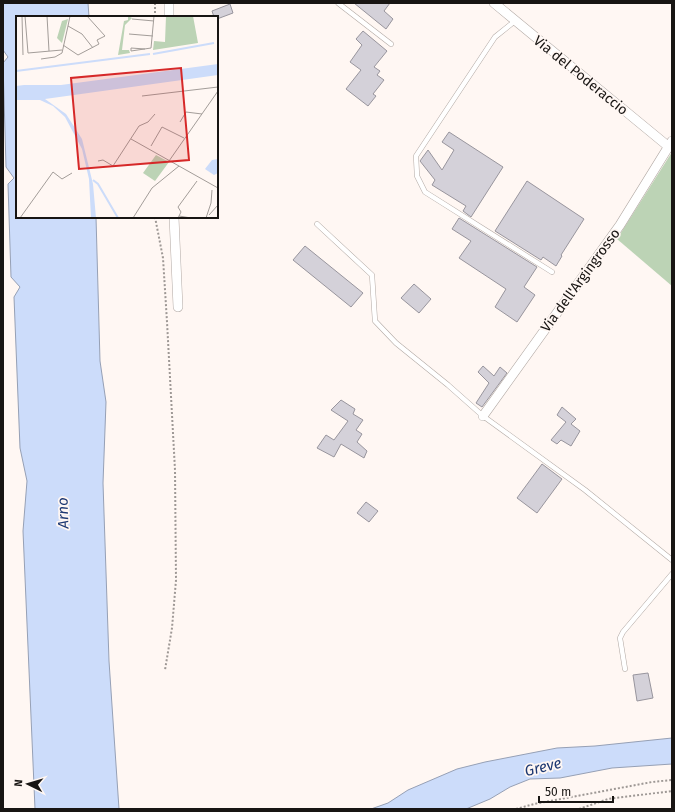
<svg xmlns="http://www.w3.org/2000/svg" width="675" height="812" viewBox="0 0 675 812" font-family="'Fira Sans',sans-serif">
<rect width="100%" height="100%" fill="#fff7f3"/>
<!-- green -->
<path fill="#bcd3b5" d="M672,152V286L617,239Z"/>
<!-- water -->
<g fill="#ccdcfa" stroke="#96a0b5">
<path d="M3,3H88L89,17H17V217H96L100,361L106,402L103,483L109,661L119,809H35L23,531L27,481L20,448L14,297L20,287L11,277L8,184L14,178L6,167L3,63L8,57L3,50Z"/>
<path d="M672,738V764L612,768L560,778L530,779L510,787L490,799L466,809H371L388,803L408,790L457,769L485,762L557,748L595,746Z"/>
</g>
<!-- building -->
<g fill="#d4d1d9" stroke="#98959d">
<path d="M354,3H390L384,11L393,19L386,29Z"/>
<path d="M230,4L233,13L217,19V17H214L212,11Z"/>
<path d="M363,31L387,51L374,67L380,71L377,75L384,80L373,94L376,96L368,106L346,89L361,70L350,62L362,45L356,39Z"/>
<path d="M449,132L503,167L471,217L463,211L466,206L432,185L435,180L420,161L428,150L442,170L454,150L442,142Z"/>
<path d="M527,181L584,219L561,255L562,256L556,266L543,257L541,260L495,231Z"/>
<path d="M459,218L537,267L524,287L535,295L517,322L495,307L506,289L459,258L471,241L452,229Z"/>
<path d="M305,246L363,293L351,307L293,260Z"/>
<path d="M414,284L431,299L419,313L401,298Z"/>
<path d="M483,366L494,376L500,367L507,373L482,407L476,403L489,383L478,372Z"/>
<path d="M341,400L355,409L353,414L363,420L356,430L362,434L357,442L367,451L364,458L341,444L334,457L317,448L326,435L334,440L348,421L331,410Z"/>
<path d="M562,407L576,419L571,424L580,431L571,446L561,440L557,444L551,440L566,422L557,415Z"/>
<path d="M542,464L562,479L537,513L517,498Z"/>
<path d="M366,502L378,511L369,522L357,513Z"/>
<path d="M648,673L653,698L637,701L633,675Z"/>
</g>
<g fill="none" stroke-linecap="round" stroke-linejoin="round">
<defs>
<g id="lane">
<path d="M338,3L391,44"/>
<path d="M515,21L495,37L416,156L417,176L425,192L552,272"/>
<path d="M317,224L372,275L375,321L396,343L448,385L483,416L585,490L672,560"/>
<path d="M625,669L620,638L623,632L672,574"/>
</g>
<g id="street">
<path d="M169,3V17"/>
<path d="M494,3L669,147"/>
<path d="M174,217L178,307"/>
<path d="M483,416L620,225L672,141"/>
</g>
</defs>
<!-- lane casing -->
<use href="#lane" stroke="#b2a9a4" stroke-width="5.5"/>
<!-- street casing -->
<use href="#street" stroke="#b2a9a4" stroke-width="10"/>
<!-- path -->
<g stroke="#9e9895" stroke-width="2" stroke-dasharray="2 2" stroke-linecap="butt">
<path d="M155,3V17"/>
<path d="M155,217L163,258L167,322L175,470L176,580L172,628L165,670"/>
<path d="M516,809L534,804L652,782L672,780"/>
<path d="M579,809L608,799L672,791"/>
</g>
<!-- lane -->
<use href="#lane" stroke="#fff" stroke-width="4.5"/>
<!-- street -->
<use href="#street" stroke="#fff" stroke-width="9"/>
</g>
<g text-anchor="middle" stroke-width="3.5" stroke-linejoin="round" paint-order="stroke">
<!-- street labels -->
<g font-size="14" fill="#181513" stroke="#fff7f3">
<text transform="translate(581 75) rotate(39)" y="5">Via del Poderaccio</text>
<text transform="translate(580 280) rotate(-54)" y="5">Via dell'Argingrosso</text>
</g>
<!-- water labels -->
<g font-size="15" font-style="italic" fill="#1d3872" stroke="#fff7f3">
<text transform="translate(63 513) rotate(-92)" y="5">Arno</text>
<text transform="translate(543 767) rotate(-14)" y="5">Greve</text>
</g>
</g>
<!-- overview -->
<g transform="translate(16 16)">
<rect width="202" height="202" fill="#fff7f3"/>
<path d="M112,0L116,2L109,9L106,34H113L114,37L102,39L108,5L112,4ZM150,0H177L182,27L137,34L138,25L149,26ZM52,3L46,27L41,22L46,5ZM140,139L153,146L139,165L127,157Z" fill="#bcd3b5"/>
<path d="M202,48V59L29,83L50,98L66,123L77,168L80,202H75L73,163L66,133L49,101L37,90L24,84H0V70L8,69H45ZM202,143V157L198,159L189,153L196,144Z" fill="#ccdcfa"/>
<path fill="none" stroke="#ccdcfa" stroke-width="2" d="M137,38L198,27M0,55L134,38M77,164L82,168L102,202"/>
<path fill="none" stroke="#a39d99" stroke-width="1" d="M6,0L7,39M9,0L12,37L46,34M31,0L33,35M54,0L52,10L66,18L77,32M116,3L138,5M113,18L137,20M47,29L62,39L83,28L81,24L89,20L71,0M115,35L135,32L138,0M115,35V32L129,33M25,43L39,41L46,37L52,10M126,80L202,71M164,106L170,96L186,98M115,123L202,172M135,130L146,111L168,122M82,145L87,144L97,150L123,110L132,106L139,98M153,145L202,75M37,156L46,163L56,157M193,199L202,189M163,200L175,202M4,202L37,156M117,202L136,172L163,150M162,202L165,196L162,191L181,165M190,202L195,187L196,174"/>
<path fill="#d62828" fill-opacity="0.15" stroke="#d62828" stroke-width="2" d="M165,52L173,144L63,153L55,62Z"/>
<rect width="202" height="202" fill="none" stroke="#181513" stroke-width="2"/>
</g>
<!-- border -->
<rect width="675" height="812" fill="none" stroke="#181513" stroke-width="8"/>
<!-- north arrow -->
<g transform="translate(28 784) rotate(275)" stroke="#fff7f3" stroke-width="3" paint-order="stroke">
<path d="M0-3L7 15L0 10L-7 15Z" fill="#181513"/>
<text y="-6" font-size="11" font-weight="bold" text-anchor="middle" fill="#181513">N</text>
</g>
<!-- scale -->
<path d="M539 796v6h74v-6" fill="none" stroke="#181513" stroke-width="2"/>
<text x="545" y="796" font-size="12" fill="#181513" stroke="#fff7f3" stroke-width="3" paint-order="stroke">50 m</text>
</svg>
